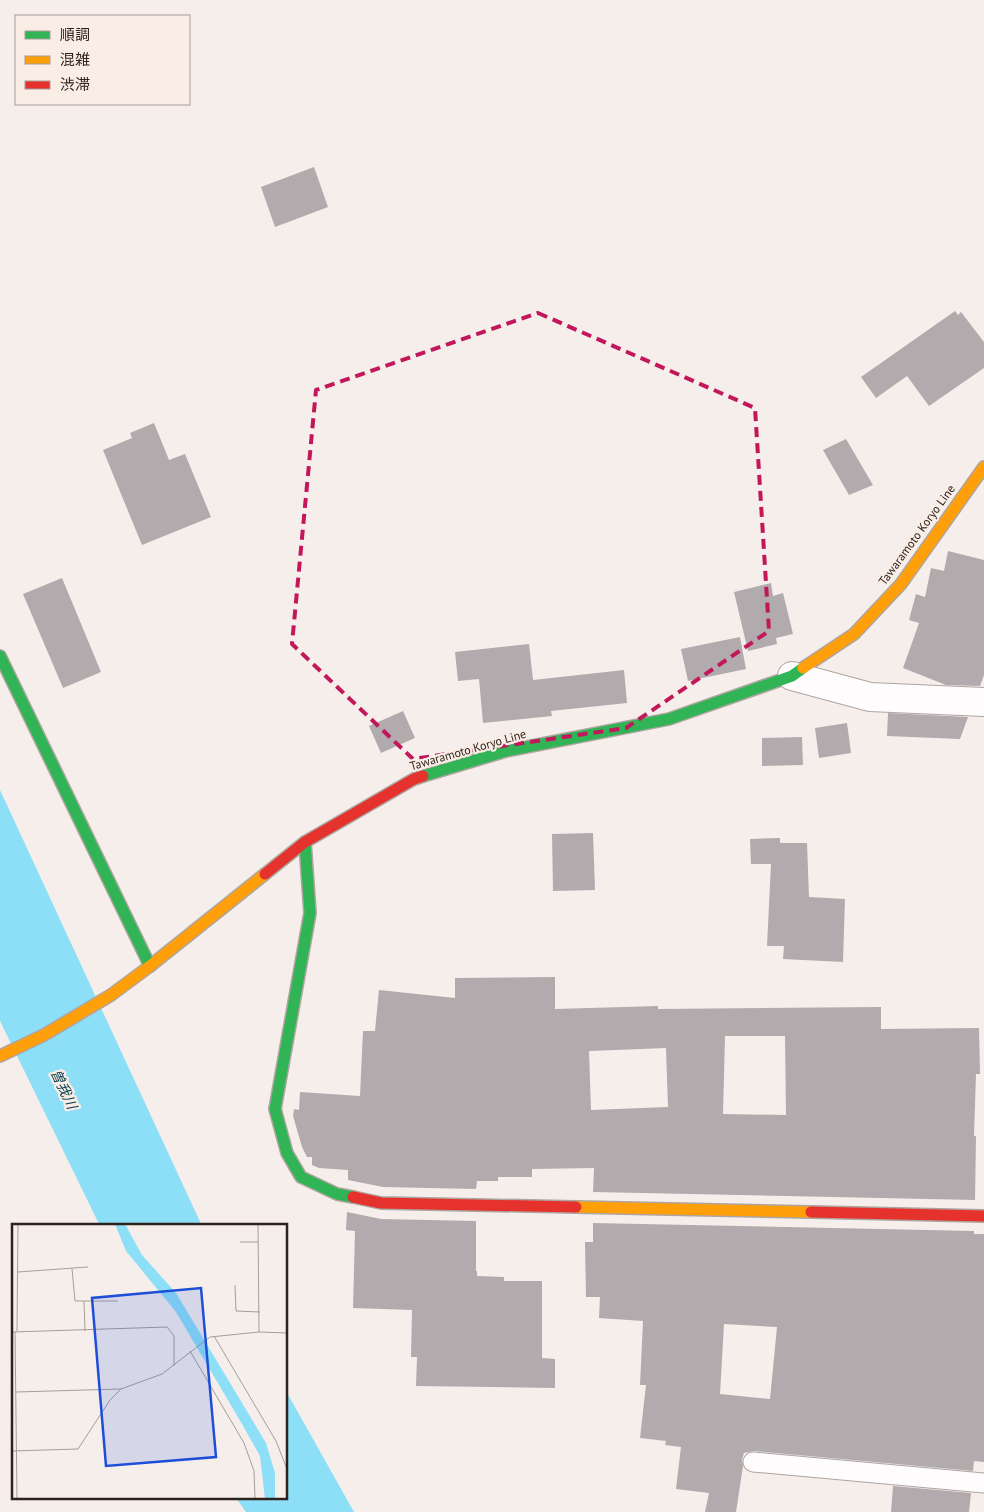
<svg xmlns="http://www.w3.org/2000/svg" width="984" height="1512" viewBox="0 0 984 1512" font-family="'PT Sans','Noto Sans JP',sans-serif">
<rect width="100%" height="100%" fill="#f6eeea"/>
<!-- water -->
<g fill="#8cdff7">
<path d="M0,790L202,1226H100L0,1021Z"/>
<path d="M286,1391L354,1512H246L236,1498H286Z"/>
</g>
<!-- building -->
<g fill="#b1abae" fill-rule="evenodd">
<path d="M314,167L328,207L275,227L261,187Z"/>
<path d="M955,311L958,315L961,312L984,342V368L929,406L907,376L876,398L861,377Z"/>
<path d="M154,423L169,460L185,454L211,517L142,545L103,450L132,438L130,433Z"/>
<path d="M846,439L873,485L849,495L823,450Z"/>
<path d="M948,551L984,560V675L980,686L946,685L903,668L919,623L909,620L916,594L925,597L931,568L944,571Z"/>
<path d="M62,578L101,672L63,688L23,594Z"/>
<path d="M771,583L773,596L783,593L793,634L776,638L777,644L748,651L734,592Z"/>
<path d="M740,637L746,669L688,681L681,649Z"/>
<path d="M529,644L533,680L624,670L627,703L551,711L552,716L483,723L479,679L458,681L455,652Z"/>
<path d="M403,711L415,738L381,753L369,726Z"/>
<path d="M888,713L968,717L960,739L887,736Z"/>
<path d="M847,723L851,753L819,758L815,728Z"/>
<path d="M802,737L803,765L762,766V738Z"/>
<path d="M593,833L595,890L553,891L552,834Z"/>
<path d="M780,838V843H807L809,897L845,899L843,962L783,959L784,946H767L771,864H751L750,839Z"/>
<path d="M555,977V1009L658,1006V1009L881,1007V1029L979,1028L980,1074H976L974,1136H976L975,1200L593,1192L594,1168L532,1169V1177H498V1181H477L476,1189L383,1187L348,1180V1170L319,1168L312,1165V1157H307L302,1147L293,1116L294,1109L299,1110L300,1092L360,1096L363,1031H375L379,990L455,998V978ZM725,1036H785L786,1115L723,1114ZM666,1048L668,1107L591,1110L589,1051Z"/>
<path d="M347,1212L381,1219L476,1221V1271H477V1276L504,1277V1281H542V1358L555,1359V1388L416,1386L417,1357H411L412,1310L353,1308L355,1231L346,1230Z"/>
<path d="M593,1223L974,1231V1234H984V1462L974,1461L973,1471L754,1451L744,1453L742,1460L743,1466L736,1512H705L709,1493L676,1489L681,1447L665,1445L666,1441L640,1438L646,1385H640L643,1321L599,1318L600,1297H586L585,1242H593ZM724,1324L777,1327L770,1399L720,1394Z"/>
<path d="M893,1486L971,1493L969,1512H891Z"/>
</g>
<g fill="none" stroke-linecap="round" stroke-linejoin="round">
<defs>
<path id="lane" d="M753,1462L984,1483"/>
<path id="street" d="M792,676L870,697L984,702"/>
<g id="fast">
<path d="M0,656L150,966"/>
<path d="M423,776L506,751L669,719L792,676L803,668"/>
<path d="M305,842L310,913L275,1109L287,1153L301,1177L337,1194L353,1197"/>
</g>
<g id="slow">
<path d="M803,668L854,634L901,584L984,467"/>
<path d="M0,1056L44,1035L111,995L150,966L265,874"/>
<path d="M576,1207L811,1212"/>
</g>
<g id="jam">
<path d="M265,874L305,842L414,779L423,776"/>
<path d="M353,1197L381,1203L576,1207"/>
<path d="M811,1212L984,1216"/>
</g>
</defs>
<!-- lane casing -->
<use href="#lane" stroke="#aea5a0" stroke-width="21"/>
<!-- street casing -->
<use href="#street" stroke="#aea5a0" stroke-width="30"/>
<!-- fast casing -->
<use href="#fast" stroke="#aea5a0" stroke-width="14"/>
<!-- slow casing -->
<use href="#slow" stroke="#aea5a0" stroke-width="14"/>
<!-- jam casing -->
<use href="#jam" stroke="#aea5a0" stroke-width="14"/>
<!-- lane -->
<use href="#lane" stroke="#fefcfc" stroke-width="19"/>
<!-- street -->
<use href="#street" stroke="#fefcfc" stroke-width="28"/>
<!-- fast -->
<use href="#fast" stroke="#30b455" stroke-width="11"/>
<!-- slow -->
<use href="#slow" stroke="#ff9f0a" stroke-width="11"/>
<!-- jam -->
<use href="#jam" stroke="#e5322d" stroke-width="11"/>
</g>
<!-- marked area -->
<path fill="none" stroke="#c2185b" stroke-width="4" stroke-dasharray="10 6" stroke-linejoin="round" d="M538,313L755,408L769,631L626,728L413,759L292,644L316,390Z"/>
<g text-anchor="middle" stroke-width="4.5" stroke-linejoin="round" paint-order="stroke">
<!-- street labels -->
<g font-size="12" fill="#2e231c" stroke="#faede6">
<text transform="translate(917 535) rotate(-54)" y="4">Tawaramoto Koryo Line</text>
<text transform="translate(468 750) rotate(-16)" y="4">Tawaramoto Koryo Line</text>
</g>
<!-- water labels -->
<g font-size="14" font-style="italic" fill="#094150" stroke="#faede6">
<text transform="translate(64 1089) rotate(65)" y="5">曽我川</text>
</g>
</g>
<!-- overview -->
<g transform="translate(12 1224)">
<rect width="275" height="275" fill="#f6eeea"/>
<path d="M103,0H113L130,31L164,69L254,219L263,249V275H253L248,232L230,200L164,88L114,27Z" fill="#8cdff7"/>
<path fill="none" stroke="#a69d98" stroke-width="1" d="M228,18H246M60,45L63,77H106M6,48L76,43M223,61L224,87L248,88M72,77L73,107M5,107L6,0M0,108L155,103L162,112V142M3,108L5,275M247,108L275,109M202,112L264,217L275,245M178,127L232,219L242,247L243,275M4,168L109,165M0,227L66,225L98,176L109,165L150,150L198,113L247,108L246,0"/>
<path fill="#1d4ed8" fill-opacity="0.15" stroke="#1d4ed8" stroke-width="2.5" d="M189,64L204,233L94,242L80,74Z"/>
<rect width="275" height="275" fill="none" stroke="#2e231c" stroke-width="2.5"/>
</g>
<!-- legend -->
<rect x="15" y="15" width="175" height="90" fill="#faede6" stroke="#a89c95"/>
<rect x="25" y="31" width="25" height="8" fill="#30b455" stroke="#a89c95"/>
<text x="60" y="40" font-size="15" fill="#2e231c">順調</text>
<rect x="25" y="56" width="25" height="8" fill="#ff9f0a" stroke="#a89c95"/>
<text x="60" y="65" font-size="15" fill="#2e231c">混雑</text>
<rect x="25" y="81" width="25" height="8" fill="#e5322d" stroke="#a89c95"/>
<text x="60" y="90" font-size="15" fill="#2e231c">渋滞</text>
</svg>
